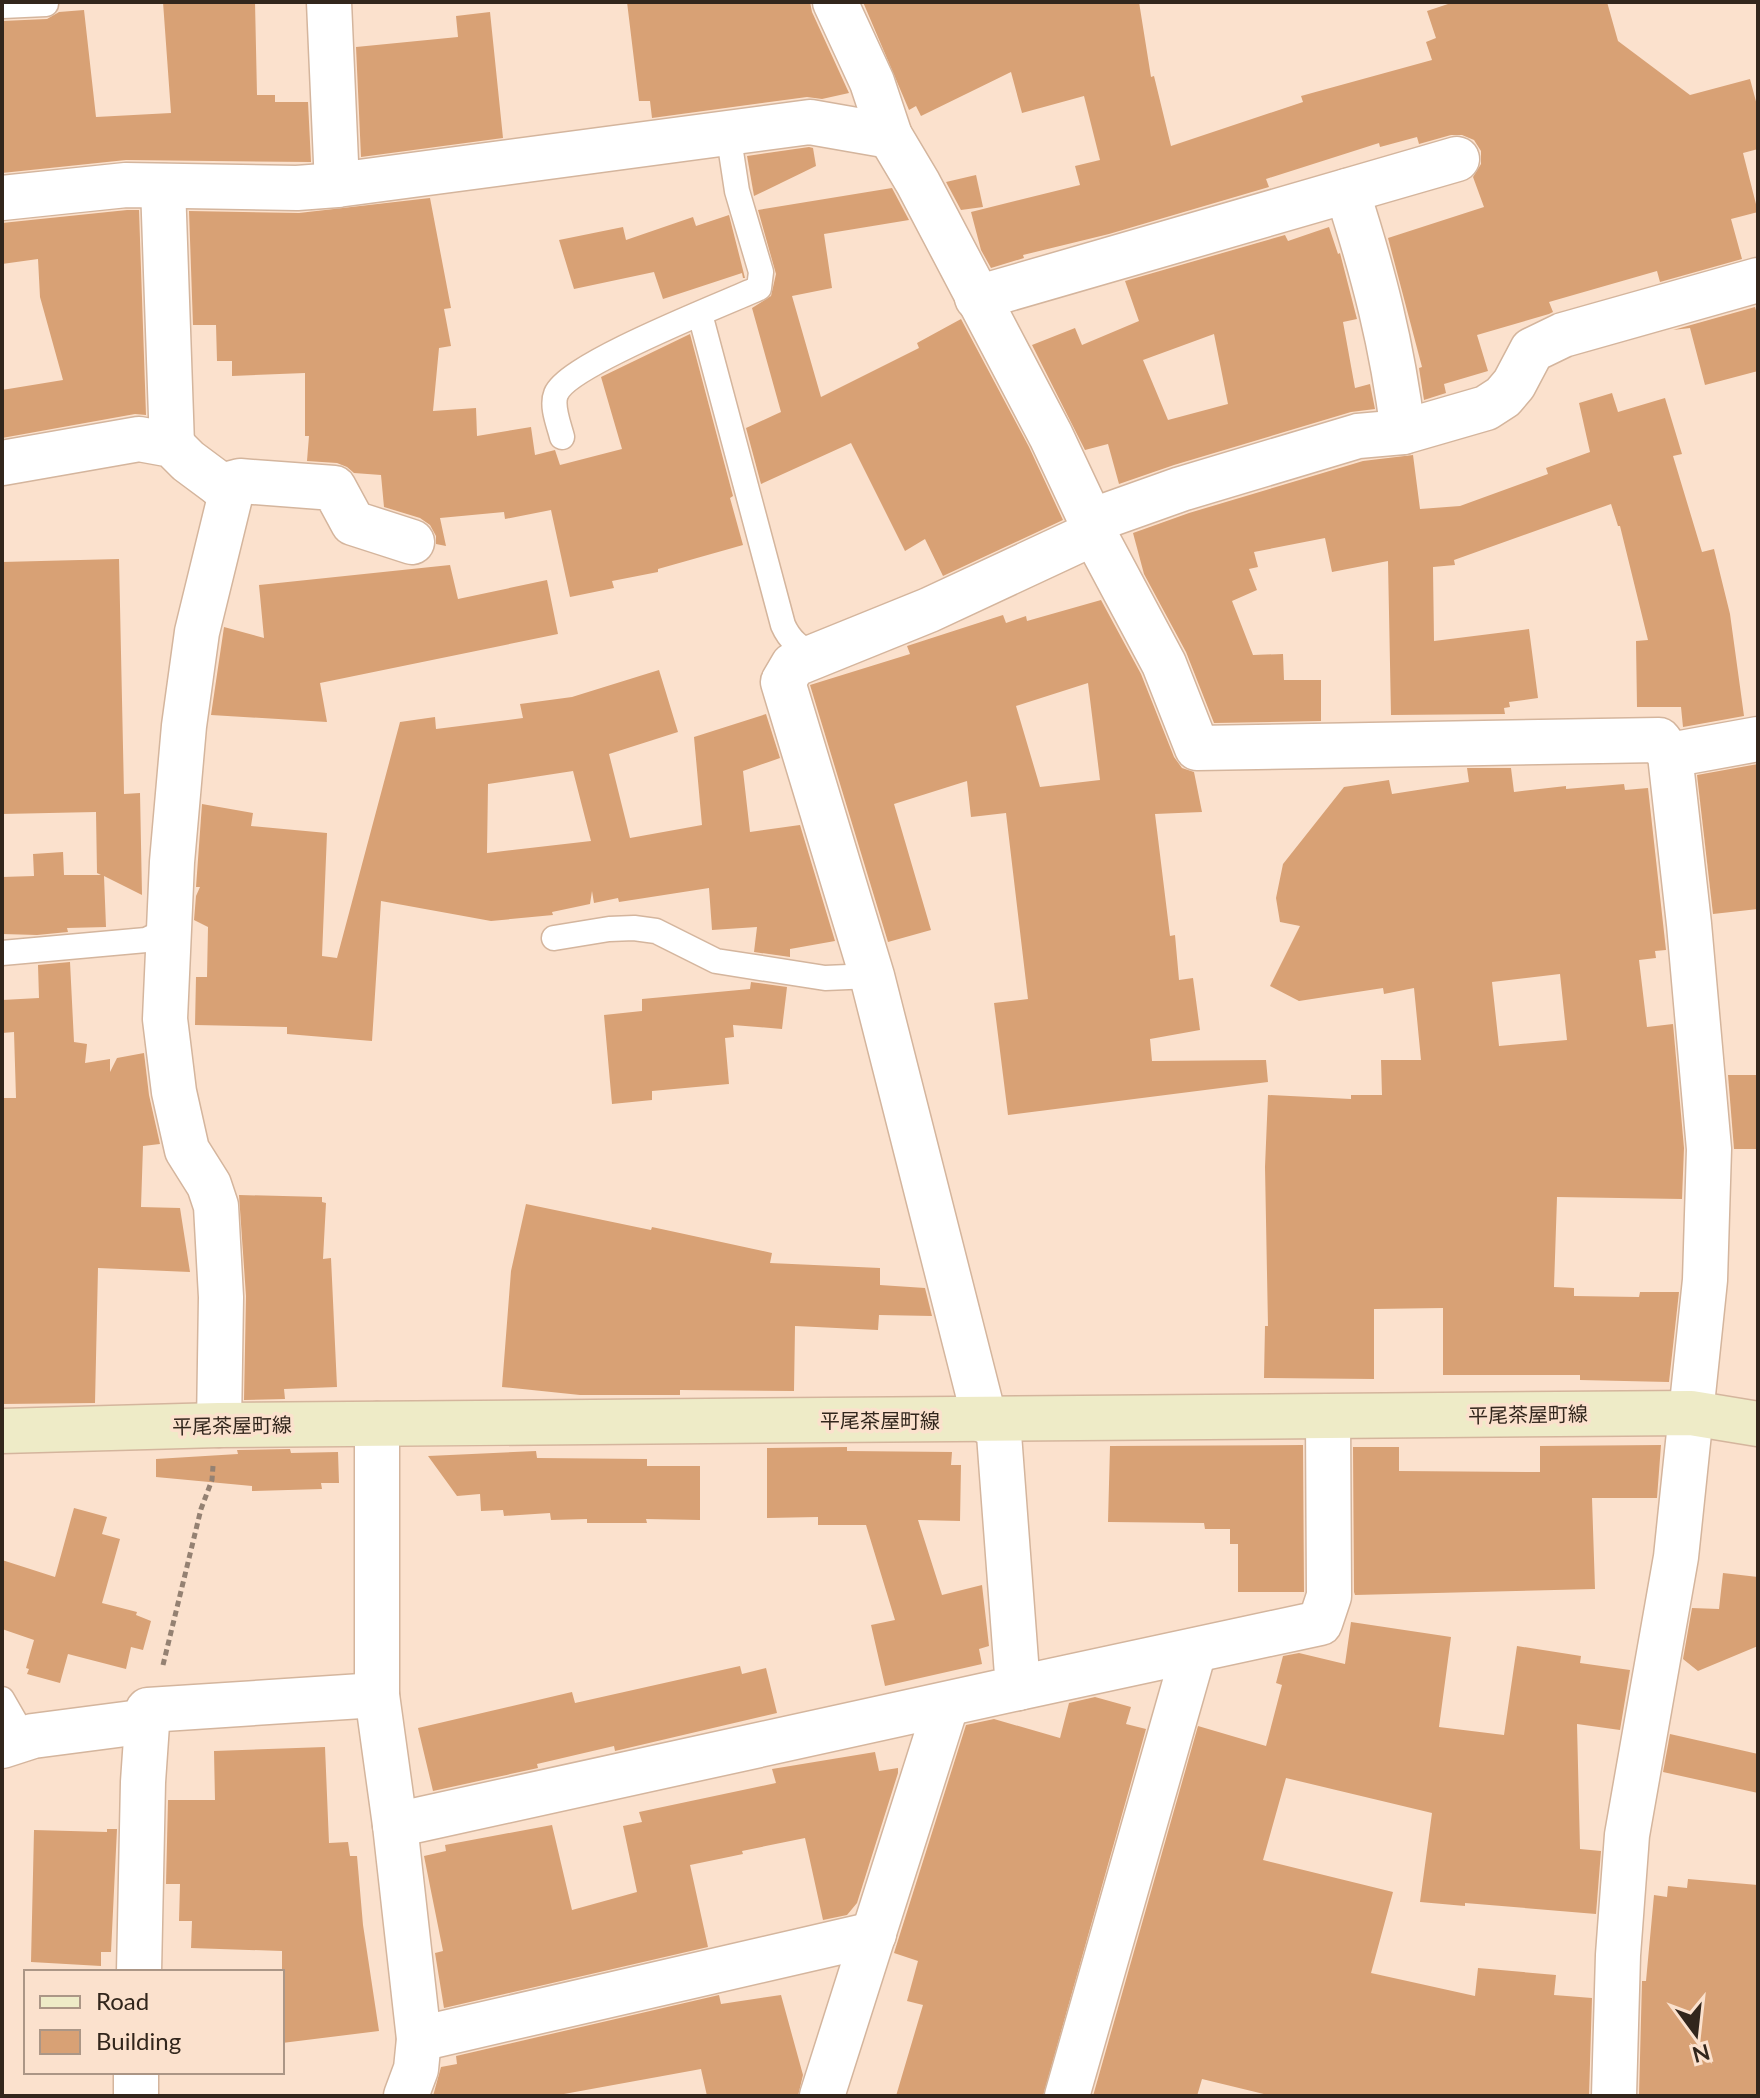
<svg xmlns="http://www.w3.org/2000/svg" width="1760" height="2098" viewBox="0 0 1760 2098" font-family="Lato,'Noto Sans JP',sans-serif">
<rect width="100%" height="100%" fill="#fbe1cd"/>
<!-- building -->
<g fill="#d8a175" fill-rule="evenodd">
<path d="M163,2H255L257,95H275V102H308L311,162L126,160L2,173V21L47,19L59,12L84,10L96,117L171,113Z"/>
<path d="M627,2H810L812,12L849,93L822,99L807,97L652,118L650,101H639Z"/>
<path d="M863,2H1139L1151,77L1154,76L1171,146L1303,102L1301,96L1432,60L1426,42L1436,38L1427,11L1454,2H1607L1618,41L1690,95L1750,79L1758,109V149L1743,153L1758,212L1731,219L1742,259L1660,282L1657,271L1549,302L1553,312L1549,314L1477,335L1488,371L1444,384L1446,393L1424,400L1419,368L1422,367L1388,238L1484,207L1473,177L1481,164V151L1474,140L1462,135H1451L1419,144L1417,137L1380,147L1379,143L1266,179L1269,187L1109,234L1023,255L1024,258L991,268L981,250L971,212L1080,185L1075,166L1100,160L1084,96L1022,113L1011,72L921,116L916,106L909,110Z"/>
<path d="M490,12L503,138L361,157L356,47L458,37L456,16Z"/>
<path d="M809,147L813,148L816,166L754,196L747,156Z"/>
<path d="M976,175L983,207L961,210L946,182Z"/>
<path d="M892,188L909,220L824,234L832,288L792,296L821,397L919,348L917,343L961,319L1029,447L1063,520L943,576L925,539L905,551L851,443L761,484L746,428L781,412L752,308L771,296L776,274L758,210Z"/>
<path d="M430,198L451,308L444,309L451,346L439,348L433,411L476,408L477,436L531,427L535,455L555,450L560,465L622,449L601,377L690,334L733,496L730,498L743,545L658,569V572L612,581L614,588L570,597L551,510L505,519L504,512L440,518L446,546L436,544V536L430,525L420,518L384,507L381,475L354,473L347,467L337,463L307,461L309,436H305V373L232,376V361H217L216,325H193L189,211L299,213Z"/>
<path d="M127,210H139L146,415L135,414L2,438V390L63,380L40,297L38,259L2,264V223Z"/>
<path d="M729,215L745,278H743L742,273L663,299L654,272L574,289L559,240L623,227L626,240L693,217L696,226Z"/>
<path d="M1329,227L1338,254L1340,253L1357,319L1343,322L1355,388L1370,384L1375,409L1351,412L1174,465L1119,484L1108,444L1085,450L1032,345L1075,328L1082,345L1139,321L1125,281L1285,235L1288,241ZM1214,334L1228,404L1168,420L1143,360Z"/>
<path d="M1755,307L1758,318V371L1705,385L1690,328L1673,330Z"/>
<path d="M1612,393L1618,412L1665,398L1682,454L1673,456L1702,552L1714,549L1730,614L1744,716L1683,727L1681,707H1637L1636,641L1648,640L1620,526H1618L1611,504L1454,560L1455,565L1433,567L1434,641L1529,629L1538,698L1509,702L1510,707L1504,708L1505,714L1391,715L1388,561L1332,572L1325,538L1254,552L1258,567L1249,569L1257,590L1232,601L1253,655L1283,654L1284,680H1321V721L1214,723L1186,652L1144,574L1133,533L1189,513L1363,461L1413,455L1420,509L1460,506L1548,474L1546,468L1590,452L1579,403Z"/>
<path d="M119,559L124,794L140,793L142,895L104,876L106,927L67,928L68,932L37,935L2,934V877L34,876L33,854L63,852L64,875H101L97,873L96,812L2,814V562Z"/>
<path d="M450,565L458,599L547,580L558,634L320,683L327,722L211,715L224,627L264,638L259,585Z"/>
<path d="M1101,600L1141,674L1174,757L1182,768L1194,772L1202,812L1155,814L1170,936L1175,935L1179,980L1193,978L1200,1030L1150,1039L1152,1061L1266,1060L1268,1082L1008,1115L994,1003L1028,999L1006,813L971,817L967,781L894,804L931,930L888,942L810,685L910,654L907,646L1003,615L1006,623L1026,616L1027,621ZM1088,683L1100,780L1040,787L1016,706Z"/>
<path d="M659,670L678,732L609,754L630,838L702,825L694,737L766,714L780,758L743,771L750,832L800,825L835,941L790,949V957L754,952L757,927L712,930L709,888L619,902L618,898L594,903L592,891L590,904L552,912L553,915L491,921L381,901L372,1041L287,1034V1027L195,1025L196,977H207L208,927L194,920L196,896L200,887H196L202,804L253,813L251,826L327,833L322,956L337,958L400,722L435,717L436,729L523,718L520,704L572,697ZM573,771L591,841L487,853L488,784Z"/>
<path d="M1758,764V909L1713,914L1697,775Z"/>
<path d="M1467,768H1511L1514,792L1566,786V789L1624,784L1625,790L1648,788L1666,950L1655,951L1656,958L1639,960L1647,1027L1673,1024L1684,1148L1682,1199L1557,1197L1554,1287L1574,1288V1296L1639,1297L1640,1292H1679L1669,1382L1580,1380V1375H1443V1308L1374,1309V1379L1264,1378L1265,1326H1268L1265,1167L1268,1095L1351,1099V1095H1382L1381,1060H1421L1414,988L1384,994L1383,988L1299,1001L1270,986L1300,926L1280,922L1276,898L1283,864L1344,787L1389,780L1392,794L1469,782ZM1560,974L1567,1040L1499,1046L1492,982Z"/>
<path d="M70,962L74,1042L87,1044L85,1063L110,1059V1072L117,1058L144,1053L149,1095L160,1144L143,1146L141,1207L180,1208L190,1272L98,1268L95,1403L2,1404V1098H16L14,1032L2,1033V1000L39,998L38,965Z"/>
<path d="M751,982L787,987L782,1029L733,1025L734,1037L725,1038L729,1084L652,1091V1100L612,1104L604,1015L642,1011V999L750,989Z"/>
<path d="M1728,1075H1758V1149H1734Z"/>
<path d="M239,1195L322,1197V1202L326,1203L323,1259L331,1258L337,1387L284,1389L285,1399L244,1400L246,1296Z"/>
<path d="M526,1204L651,1230L652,1227L772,1253L770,1263L880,1268V1285L925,1288L932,1316L879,1315L878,1330L795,1326L794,1391L680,1390V1395H580L502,1387L511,1271Z"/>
<path d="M1303,1445L1304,1592H1238V1544H1230V1529H1205L1204,1523L1108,1522L1110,1446Z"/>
<path d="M1661,1445L1657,1498H1592L1595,1589L1355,1595L1354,1592L1353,1447H1399V1471L1540,1472V1446Z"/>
<path d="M847,1447V1451L952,1452L951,1465H961L960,1521L918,1520L942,1595L982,1585L989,1646L979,1649L982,1664L885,1686L871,1625L895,1620L866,1525H818V1517L767,1518V1448Z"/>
<path d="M290,1449L291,1453L338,1452L339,1483H321L322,1489L252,1491V1486L156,1477V1459L238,1454L237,1450Z"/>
<path d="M536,1451L537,1458L647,1459V1466H700V1520L646,1519L647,1523H587V1519L551,1520L550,1513L504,1516L503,1510L481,1511L480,1494L457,1496L428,1456Z"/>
<path d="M74,1508L107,1517L102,1534L120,1539L102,1603L137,1612L136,1615L151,1621L143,1650L131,1647L126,1669L68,1654L60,1683L27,1674L29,1669L26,1668L34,1640L2,1629V1560L55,1577Z"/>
<path d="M1723,1573L1758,1577V1646L1698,1671L1683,1659L1692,1608L1719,1609Z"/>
<path d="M1351,1622L1451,1637L1439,1727L1504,1735L1517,1646L1581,1656L1580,1663L1630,1670L1620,1730L1577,1724L1580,1849L1601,1851L1596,1914L1465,1903V1906L1420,1902L1432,1813L1286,1778L1263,1860L1393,1892L1371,1973L1475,1996L1478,1968L1556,1975L1554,1995L1592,1998L1589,2096H1272L1202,2079L1197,2096H1093L1198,1726L1266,1746L1282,1685L1276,1683L1283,1656L1299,1653L1345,1664Z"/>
<path d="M740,1666L742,1674L766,1668L777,1713L615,1751L614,1746L537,1764L538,1768L433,1791L418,1728L572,1692L575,1703Z"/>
<path d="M1095,1697L1131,1707L1126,1724L1146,1729L1043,2096H896L923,2005L907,2001L918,1961L894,1953L966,1725L994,1719L1060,1738L1069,1703Z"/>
<path d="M1670,1734L1758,1754V1793L1663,1772Z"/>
<path d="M325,1747L329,1843L348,1842L350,1856H357L363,1925L379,2031L282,2043V1951L191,1948L192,1921H179L180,1884H166L168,1800H215L214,1751Z"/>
<path d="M875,1752L879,1771L898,1768V1773L857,1903L847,1915L823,1920L805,1838L742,1851L743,1854L690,1865L708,1947L444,2008L435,1953L443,1951L424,1856L446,1851L445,1845L552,1825L572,1910L637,1892L623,1826L642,1822L639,1812L776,1783L772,1769Z"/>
<path d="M107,1829H117L111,1952H101V1966L31,1962L34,1830L107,1832Z"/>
<path d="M1688,1879L1758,1885V2096H1639L1642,1981H1646L1654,1895L1667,1897L1668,1886L1687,1888Z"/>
<path d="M719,1995L721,2004L781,1995L803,2075L798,2096H707L701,2069L553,2096H433L441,2067L457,2064L456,2056Z"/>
</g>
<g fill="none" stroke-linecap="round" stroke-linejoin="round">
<defs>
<g id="service">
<path d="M2,6L46,4"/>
<path d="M700,314L783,625C790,641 800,648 816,656"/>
<path d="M562,437C559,425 551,406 556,394C568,364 724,304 759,288L761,272L737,191L728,132"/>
<path d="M554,938L609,929L634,928L656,931L716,961L825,978L872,976"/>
<path d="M2,953L146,940L169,929"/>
<path d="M2,1699L25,1739"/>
</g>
<g id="minor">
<path d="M329,2L337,185"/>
<path d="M835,2L872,82L890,136L918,183L1051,436L1091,521L1094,533L1164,664L1197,748L1659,740L1670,755L1689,924L1709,1149L1705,1280L1676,1557L1627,1835L1618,1955L1614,2096"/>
<path d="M163,186L172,445"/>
<path d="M1347,191C1374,275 1392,344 1403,432"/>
<path d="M2,198L126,185L297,188L337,185L810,122L890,136"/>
<path d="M977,298L1457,159"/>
<path d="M2,463L139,439L172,445L188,461L231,493L197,632L184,726L172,862L165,1019L174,1092L187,1150L209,1185L216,1206L221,1297L219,1425"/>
<path d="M221,486L240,481L334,488L353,523L412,542"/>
<path d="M1091,521L1181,489L1358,436L1403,432L1486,408L1503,397L1514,384L1532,350L1563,335L1758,280"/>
<path d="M1670,755L1758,739"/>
<path d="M985,1421L872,976L783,682L793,665L929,610L1094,533"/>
<path d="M377,1424V1695L395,1825L419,2039L416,2069L406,2096"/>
<path d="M1018,1688L1320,1623L1329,1596L1328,1417"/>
<path d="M2,1746L33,1736L148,1721"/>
<path d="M395,1825L1018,1688L998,1421"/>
<path d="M139,1972L143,1782L148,1710L377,1695"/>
<path d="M419,2039L874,1934"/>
<path d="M136,2096V2072"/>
<path d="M822,2096L946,1706"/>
<path d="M1067,2096L1194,1651"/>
</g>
<path id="secondary" d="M2,1431L219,1425L1691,1413L1758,1424"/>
</defs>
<!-- service casing -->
<use href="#service" stroke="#d4b59d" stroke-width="27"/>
<!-- minor casing -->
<use href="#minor" stroke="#d4b59d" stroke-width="47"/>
<!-- secondary casing -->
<use href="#secondary" stroke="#d4b59d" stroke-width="47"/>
<!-- path -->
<path stroke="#948172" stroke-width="5" stroke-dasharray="6 4" stroke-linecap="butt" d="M163,1665L201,1509L212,1480L213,1466"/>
<!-- service -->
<use href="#service" stroke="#fff" stroke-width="24"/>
<!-- minor -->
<use href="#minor" stroke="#fff" stroke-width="44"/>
<!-- secondary -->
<use href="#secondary" stroke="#eeebc7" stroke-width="44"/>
</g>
<g text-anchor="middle" stroke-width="7" stroke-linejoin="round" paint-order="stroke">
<!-- street labels -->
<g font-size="20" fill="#32261c" stroke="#fbe1cd">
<text transform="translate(1528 1415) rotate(-1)" y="7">平尾茶屋町線</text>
<text x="880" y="1428">平尾茶屋町線</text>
<text transform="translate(232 1426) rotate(-1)" y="7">平尾茶屋町線</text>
</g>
</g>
<!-- border -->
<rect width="1760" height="2098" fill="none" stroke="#32261c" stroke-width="8"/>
<!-- legend -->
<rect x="24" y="1970" width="260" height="104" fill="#fbe1cd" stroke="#ab9686" stroke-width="2"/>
<rect x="40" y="1996" width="40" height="12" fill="#eeebc7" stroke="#ab9686" stroke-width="2"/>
<text x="96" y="2010" font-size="24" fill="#32261c">Road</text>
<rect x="40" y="2030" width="40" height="24" fill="#d8a175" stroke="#ab9686" stroke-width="2"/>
<text x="96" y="2050" font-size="24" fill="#32261c">Building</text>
<!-- north arrow -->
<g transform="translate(1696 2034) rotate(165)" stroke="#fbe1cd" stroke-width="6" paint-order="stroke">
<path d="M0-6L14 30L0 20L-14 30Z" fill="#32261c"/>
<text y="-12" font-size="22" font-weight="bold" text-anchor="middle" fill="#32261c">N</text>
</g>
</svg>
